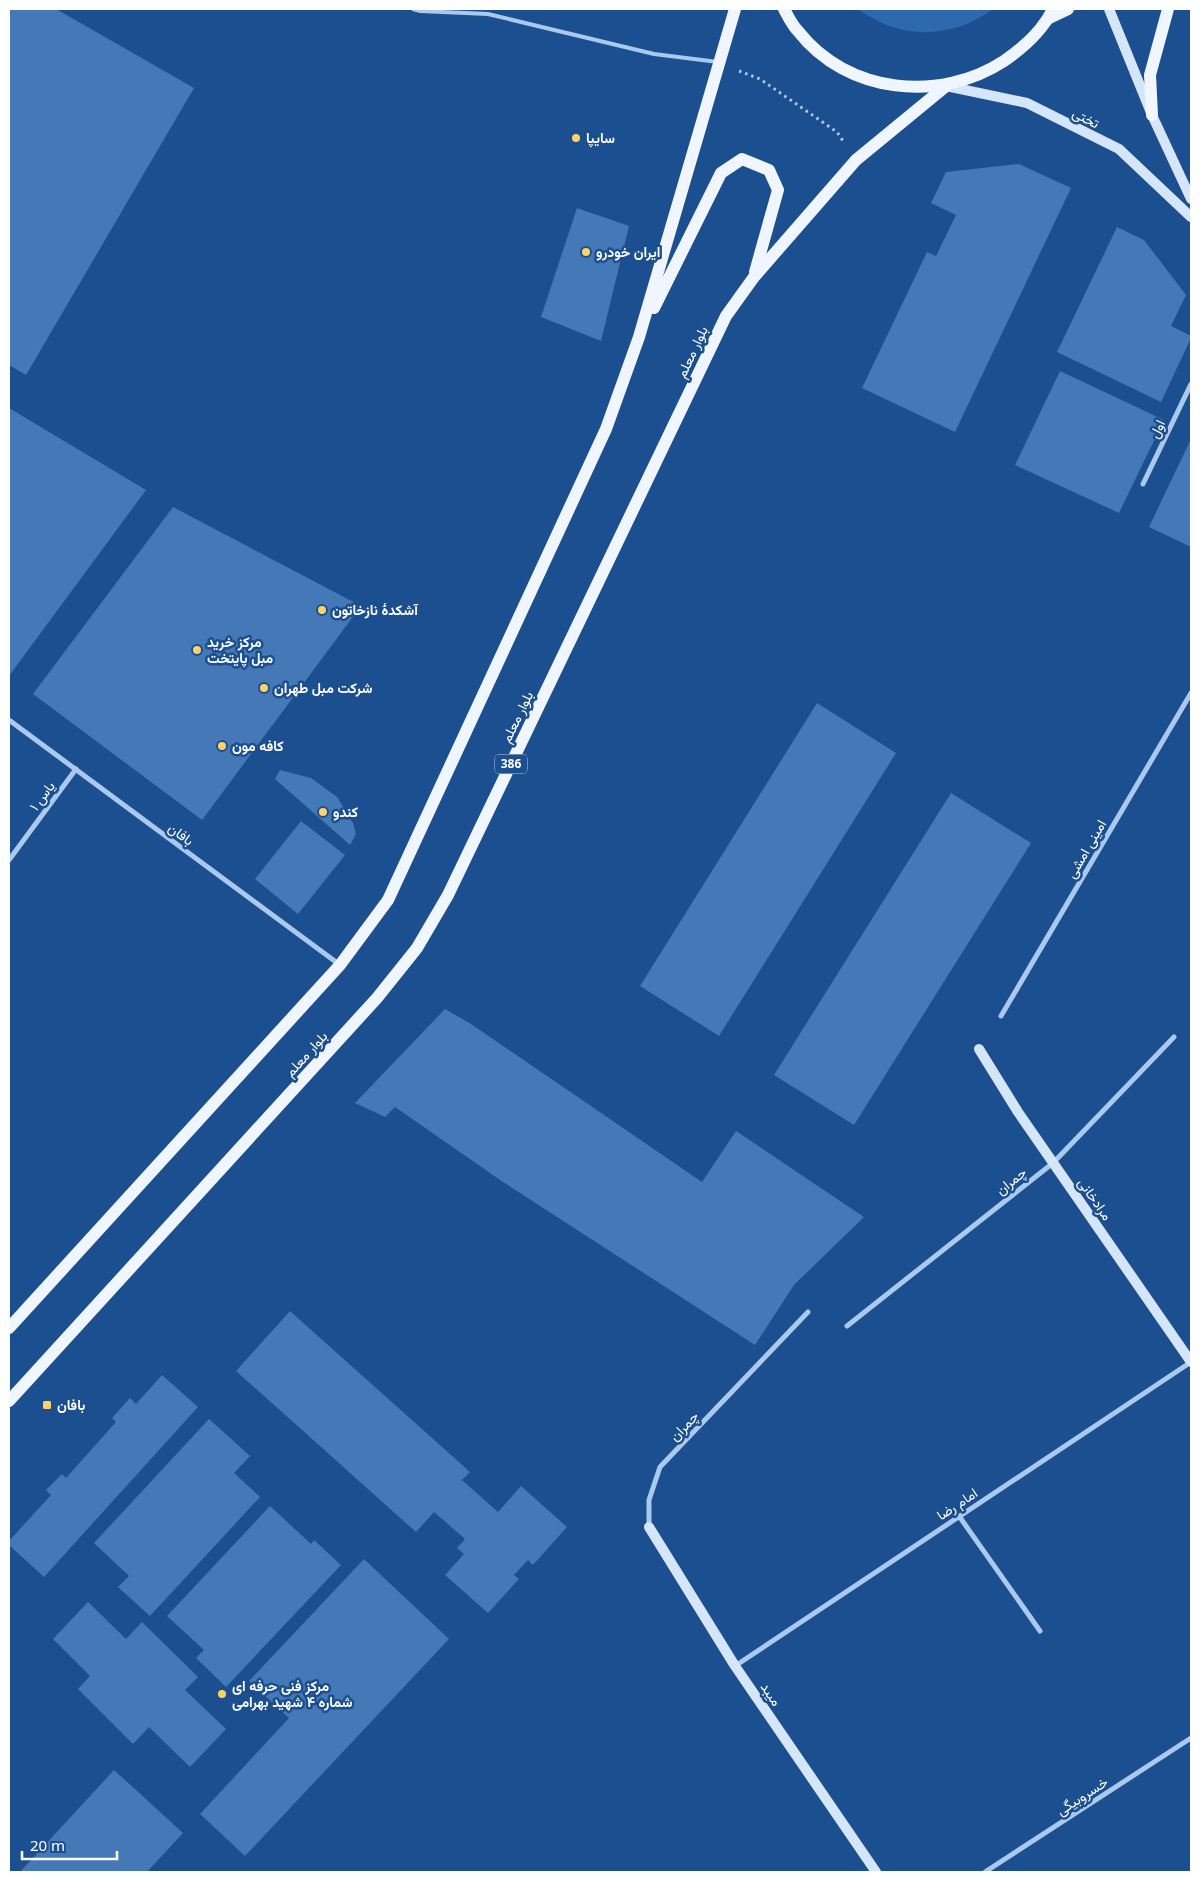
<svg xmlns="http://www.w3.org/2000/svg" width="1200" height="1881" viewBox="0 0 1200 1881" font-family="'Noto Sans',Vazirmatn,sans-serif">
<rect width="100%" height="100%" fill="#1b4f8f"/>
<!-- green -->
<path fill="#2e69ad" d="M858,9H993C960,34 915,40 878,21C872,17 864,14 858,9Z"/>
<!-- building -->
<g fill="#4478b7">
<path d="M9,9H56L194,88L26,375L9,365Z"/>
<path d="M1019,164L1071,188L955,432L862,388L927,252L936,256L956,215L931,203L946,172Z"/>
<path d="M577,208L629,226L601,341L541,317Z"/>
<path d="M1117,227L1144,240L1186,295L1171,326L1191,336V338L1161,402L1057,352Z"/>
<path d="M1060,371L1164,420L1119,513L1015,465Z"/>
<path d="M9,408L146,490L9,676Z"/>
<path d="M1191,439V547L1149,527Z"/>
<path d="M173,507L361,606L202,820L33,694Z"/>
<path d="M817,703L896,753L719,1036L640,986Z"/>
<path d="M280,770L311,778L337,797L353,823L356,834L350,845L275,779Z"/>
<path d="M951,793L1031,843L854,1125L774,1075Z"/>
<path d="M301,821L345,855L298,914L255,879Z"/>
<path d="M445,1009L471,1024L702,1182L736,1131L864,1217L794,1285L755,1345L500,1180L395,1107L385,1117L355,1103Z"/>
<path d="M290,1311L470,1472L462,1480L498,1512L521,1486L567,1527L533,1565L528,1560L514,1575L519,1579L488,1613L445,1575L464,1554L457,1548L465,1539L434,1512L416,1532L236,1371Z"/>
<path d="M162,1375L198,1407L44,1577L9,1545V1541L51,1495L46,1490L62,1474L66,1478L116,1422L112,1418L130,1398L136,1404Z"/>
<path d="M209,1419L250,1456L234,1473L260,1497L150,1616L118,1587L129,1576L94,1543Z"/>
<path d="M270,1506L311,1544L314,1540L341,1565L226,1687L196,1658L204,1650L167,1616Z"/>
<path d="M364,1559L449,1639L245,1856L200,1814L289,1718L249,1681Z"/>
<path d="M88,1602L126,1639L142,1622L198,1677L185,1690L226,1729L190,1767L149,1727L133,1744L78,1689L90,1676L53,1639Z"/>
<path d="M114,1770L183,1833L147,1872H20Z"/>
</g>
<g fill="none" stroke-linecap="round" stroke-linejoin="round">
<!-- path -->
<path stroke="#a9c9ee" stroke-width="3" stroke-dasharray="2.5 4" stroke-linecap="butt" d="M739,71L760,79L837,132L843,141"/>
<!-- lane -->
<path stroke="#a9c9ee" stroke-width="4" d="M413,9L420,11L488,14L654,54L718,62"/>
<!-- street -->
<g stroke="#a9c9ee" stroke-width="5">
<path d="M1143,484L1191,384"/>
<path d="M9,720L340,965"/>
<path d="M9,860L76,769"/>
<path d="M1001,1016L1191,693"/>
<path d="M847,1326L1053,1163L1174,1037"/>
<path d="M959,1516L1040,1631"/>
<path d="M649,1527V1500L660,1467L808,1312"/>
<path d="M735,1666L1191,1362"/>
<path d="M985,1872L1191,1738"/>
</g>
<!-- secondary -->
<g stroke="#d6e6fa" stroke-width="10">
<path d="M1109,9L1152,115L1191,199"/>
<path d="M946,86L1027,103L1119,149L1191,217"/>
<path d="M979,1049L1018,1112L1191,1362"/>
<path d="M649,1527L735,1666L876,1872"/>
</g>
<!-- primary -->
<g stroke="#f0f6ff" stroke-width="12">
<path d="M784,9C788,16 792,25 798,31C847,94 940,103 1004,61C1023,48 1043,30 1053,9"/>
<path d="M1049,18L1068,9"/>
<path d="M1152,115L1150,75L1168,9"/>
<path d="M654,308L721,173L742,159L769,170L778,190L755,272"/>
<path d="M9,1328L340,965L388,900L606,429L639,337L735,9"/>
<path d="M9,1401L377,998L417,948L448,895L726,316L754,277L856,160L946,86"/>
</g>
</g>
<!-- markers -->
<g fill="#ffd166" stroke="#1b4f8f" stroke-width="2">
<circle cx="576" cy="138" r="5"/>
<circle cx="586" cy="252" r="5"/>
<circle cx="322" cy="610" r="5"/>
<circle cx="197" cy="650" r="5"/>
<circle cx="264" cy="688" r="5"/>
<circle cx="222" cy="746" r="5"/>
<circle cx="323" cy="812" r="5"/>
<rect x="42" y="1400" width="10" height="10" rx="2.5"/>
<circle cx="222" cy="1694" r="5"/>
</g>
<g text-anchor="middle" stroke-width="5" stroke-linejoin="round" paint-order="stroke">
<!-- shield labels -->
<rect fill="#1b4f8f" stroke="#bbcadd" stroke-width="1" x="495" y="754.5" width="32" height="19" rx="4"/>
<g font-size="12" font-weight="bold" fill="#fff">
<text x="511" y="768">386</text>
</g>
<!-- street labels -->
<g font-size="14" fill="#fff" stroke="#1b4f8f">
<text transform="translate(1086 118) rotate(27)" y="5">تختی</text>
<text transform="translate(692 352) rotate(-65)" y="5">بلوار معلم</text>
<text transform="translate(1157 429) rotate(-64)" y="5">اول</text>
<text transform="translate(517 717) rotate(-64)" y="5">بلوار معلم</text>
<text transform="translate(42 796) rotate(-54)" y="5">یاس ۱</text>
<text transform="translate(181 834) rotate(36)" y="5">بافان</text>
<text transform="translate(1086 849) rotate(-60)" y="5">امینی امشی</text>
<text transform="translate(306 1054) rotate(-48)" y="5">بلوار معلم</text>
<text transform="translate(1011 1181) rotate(-39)" y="5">چمران</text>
<text transform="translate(1095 1199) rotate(55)" y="5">مرادخانی</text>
<text transform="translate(684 1426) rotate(-46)" y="5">چمران</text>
<text transform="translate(957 1504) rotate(-34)" y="5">امام رضا</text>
<text transform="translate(771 1694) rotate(56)" y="5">میبد</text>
<text transform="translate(1082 1796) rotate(-33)" y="5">خسروبیگی</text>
</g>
<!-- poi labels -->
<g font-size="14" font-weight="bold" fill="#fff" stroke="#1b4f8f" text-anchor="start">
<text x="586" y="143">سایپا</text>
<text x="596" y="257">ایران خودرو</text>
<text x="332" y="615">آشکدهٔ نازخاتون</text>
<text x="207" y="647">مرکز خرید<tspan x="207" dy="16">مبل پایتخت</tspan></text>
<text x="274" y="693">شرکت مبل طهران</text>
<text x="232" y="751">کافه مون</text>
<text x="333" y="817">کندو</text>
<text x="57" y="1410">بافان</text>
<text x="232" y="1691">مرکز فنی حرفه ای<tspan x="232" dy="16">شماره ۴ شهید بهرامی</tspan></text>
</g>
</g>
<!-- border -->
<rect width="1200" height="1881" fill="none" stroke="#ffffff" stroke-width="20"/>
<!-- scale -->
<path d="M22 1851v8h95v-8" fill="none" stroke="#ffffff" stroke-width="2.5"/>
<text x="30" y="1851" font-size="15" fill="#ffffff" stroke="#1b4f8f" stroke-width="4" paint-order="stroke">20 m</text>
</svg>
